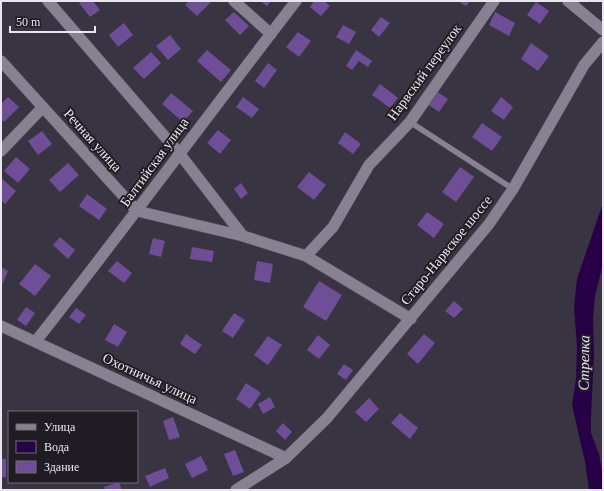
<svg xmlns="http://www.w3.org/2000/svg" width="604" height="491" viewBox="0 0 604 491" font-family="'Times New Roman',serif">
<rect width="100%" height="100%" fill="#393441"/>
<!-- water -->
<path fill="#270047" d="M603,203V264L595,296L593,318L594,355L591,416V433L599,454L603,476L602,490H589L585,462L572,405L576,379L577,346L574,308L577,279Z"/>
<!-- building -->
<g fill="#6e4e97">
<path d="M82,1H93L100,10L90,17L79,3Z"/>
<path d="M189,1H212L197,16L185,5Z"/>
<path d="M260,1H271L267,6Z"/>
<path d="M314,1H324L330,6L321,16L310,7Z"/>
<path d="M458,1H470L466,6Z"/>
<path d="M536,2L549,11L540,24L527,15Z"/>
<path d="M234,12L249,26L240,35L225,20Z"/>
<path d="M495,12L515,23L509,36L489,25Z"/>
<path d="M381,17L390,23L379,37L371,30Z"/>
<path d="M124,23L133,35L118,47L109,35Z"/>
<path d="M343,25L356,32L349,44L336,37Z"/>
<path d="M298,32L311,41L299,57L286,47Z"/>
<path d="M170,35L181,49L168,60L156,46Z"/>
<path d="M531,43L549,56L538,71L521,59Z"/>
<path d="M207,50L231,70L221,82L197,61Z"/>
<path d="M356,50L372,61L368,67L359,61L352,70L346,66Z"/>
<path d="M151,52L161,63L144,79L133,68Z"/>
<path d="M268,63L277,70L264,88L255,81Z"/>
<path d="M380,84L398,98L390,108L372,95Z"/>
<path d="M436,91L448,99L439,112L427,104Z"/>
<path d="M171,93L193,111L183,122L162,104Z"/>
<path d="M8,97L19,107L4,122L1,119V104Z"/>
<path d="M243,97L259,109L252,118L236,107Z"/>
<path d="M501,97L513,107L504,120L491,111Z"/>
<path d="M482,123L502,137L492,151L472,137Z"/>
<path d="M218,130L231,140L220,154L207,143Z"/>
<path d="M42,131L52,144L38,155L28,141Z"/>
<path d="M345,132L361,144L353,154L338,143Z"/>
<path d="M16,157L30,169L18,183L4,171Z"/>
<path d="M68,163L79,175L60,192L49,180Z"/>
<path d="M460,167L474,177L456,202L442,192Z"/>
<path d="M309,172L326,185L314,200L297,187Z"/>
<path d="M1,178L16,191L5,204L1,200Z"/>
<path d="M241,183L248,193L241,199L234,189Z"/>
<path d="M87,194L107,209L99,220L79,206Z"/>
<path d="M427,212L444,224L434,238L417,225Z"/>
<path d="M60,237L75,250L68,259L53,245Z"/>
<path d="M153,238L165,241L161,257L149,254Z"/>
<path d="M192,247L214,251L212,262L190,259Z"/>
<path d="M117,261L132,273L124,283L108,271Z"/>
<path d="M257,261L273,264L270,283L254,280Z"/>
<path d="M35,264L51,276L35,296L19,284Z"/>
<path d="M1,267L8,271L1,287Z"/>
<path d="M319,281L342,295L326,321L303,307Z"/>
<path d="M454,301L463,309L454,318L445,311Z"/>
<path d="M26,307L35,313L26,326L17,320Z"/>
<path d="M76,308L86,315L79,324L69,317Z"/>
<path d="M234,313L245,320L233,338L222,331Z"/>
<path d="M114,324L127,332L118,347L105,340Z"/>
<path d="M186,334L202,345L195,354L180,344Z"/>
<path d="M424,334L435,343L418,364L407,354Z"/>
<path d="M318,335L330,345L319,359L307,350Z"/>
<path d="M268,336L282,345L268,365L254,355Z"/>
<path d="M344,364L353,370L346,380L337,374Z"/>
<path d="M246,383L261,393L250,409L236,399Z"/>
<path d="M270,397L275,407L263,414L258,404Z"/>
<path d="M369,398L379,409L366,422L355,412Z"/>
<path d="M400,413L418,428L410,439L391,423Z"/>
<path d="M173,417L180,437L169,440L163,421Z"/>
<path d="M283,423L292,432L285,440L276,431Z"/>
<path d="M235,450L244,472L233,476L224,454Z"/>
<path d="M201,456L208,470L192,478L185,464Z"/>
<path d="M1,459H6V477L1,478Z"/>
<path d="M165,468L169,478L150,487L145,476Z"/>
<path d="M119,482L122,490H105L104,487Z"/>
</g>
<g fill="none" stroke-linecap="round" stroke-linejoin="round">
<defs>
<path id="lane" d="M410,122L513,189"/>
<g id="street">
<path d="M48,1L179,153L243,236"/>
<path d="M234,1L271,34"/>
<path d="M568,1L603,30"/>
<path d="M1,61L137,211L243,236L306,256L411,319"/>
<path d="M1,151L43,107"/>
<path d="M306,256L333,227L369,165L410,122L494,1"/>
<path d="M1,326L286,458"/>
<path d="M36,341C124,229 209,114 296,1"/>
<path d="M236,490L286,458L327,418L489,224L513,189L584,65L603,42"/>
</g>
</defs>
<!-- lane casing -->
<use href="#lane" stroke="#54505c" stroke-width="6"/>
<!-- street casing -->
<use href="#street" stroke="#54505c" stroke-width="12"/>
<!-- lane -->
<use href="#lane" stroke="#878191" stroke-width="5.5"/>
<!-- street -->
<use href="#street" stroke="#878191" stroke-width="11"/>
</g>
<g text-anchor="middle" stroke-width="4" stroke-linejoin="round" paint-order="stroke">
<!-- street labels -->
<g font-size="14" fill="#e9e6ef" stroke="#1f1d23">
<text transform="translate(424 72) rotate(-54)" y="5">Нарвский переулок</text>
<text transform="translate(93 140) rotate(48)" y="5">Речная улица</text>
<text transform="translate(154 162) rotate(-54)" y="5">Балтийская улица</text>
<text transform="translate(446 250) rotate(-51)" y="5">Старо-Нарвское шоссе</text>
<text transform="translate(150 378) rotate(25)" y="5">Охотничья улица</text>
</g>
<!-- water labels -->
<g font-size="15" font-style="italic" fill="#e7e0f5" stroke="#1f1d23">
<text transform="translate(584 363) rotate(-89)" y="5">Стрелка</text>
</g>
</g>
<!-- border -->
<rect width="604" height="491" fill="none" stroke="#e9e6ef" stroke-width="4"/>
<!-- legend -->
<rect x="8" y="411" width="130" height="72" fill="#1f1d23" stroke="#706d75"/>
<rect x="16" y="424" width="20" height="6" fill="#878191" stroke="#706d75"/>
<text x="44" y="431" font-size="12" fill="#e9e6ef">Улица</text>
<rect x="16" y="441" width="20" height="12" fill="#270047" stroke="#706d75"/>
<text x="44" y="451" font-size="12" fill="#e9e6ef">Вода</text>
<rect x="16" y="461" width="20" height="12" fill="#6e4e97" stroke="#706d75"/>
<text x="44" y="471" font-size="12" fill="#e9e6ef">Здание</text>
<!-- scale -->
<path d="M10 26v6h85v-6" fill="none" stroke="#e9e6ef" stroke-width="2"/>
<text x="16" y="26" font-size="12" fill="#e9e6ef" stroke="#1f1d23" stroke-width="3" paint-order="stroke">50 m</text>
</svg>
